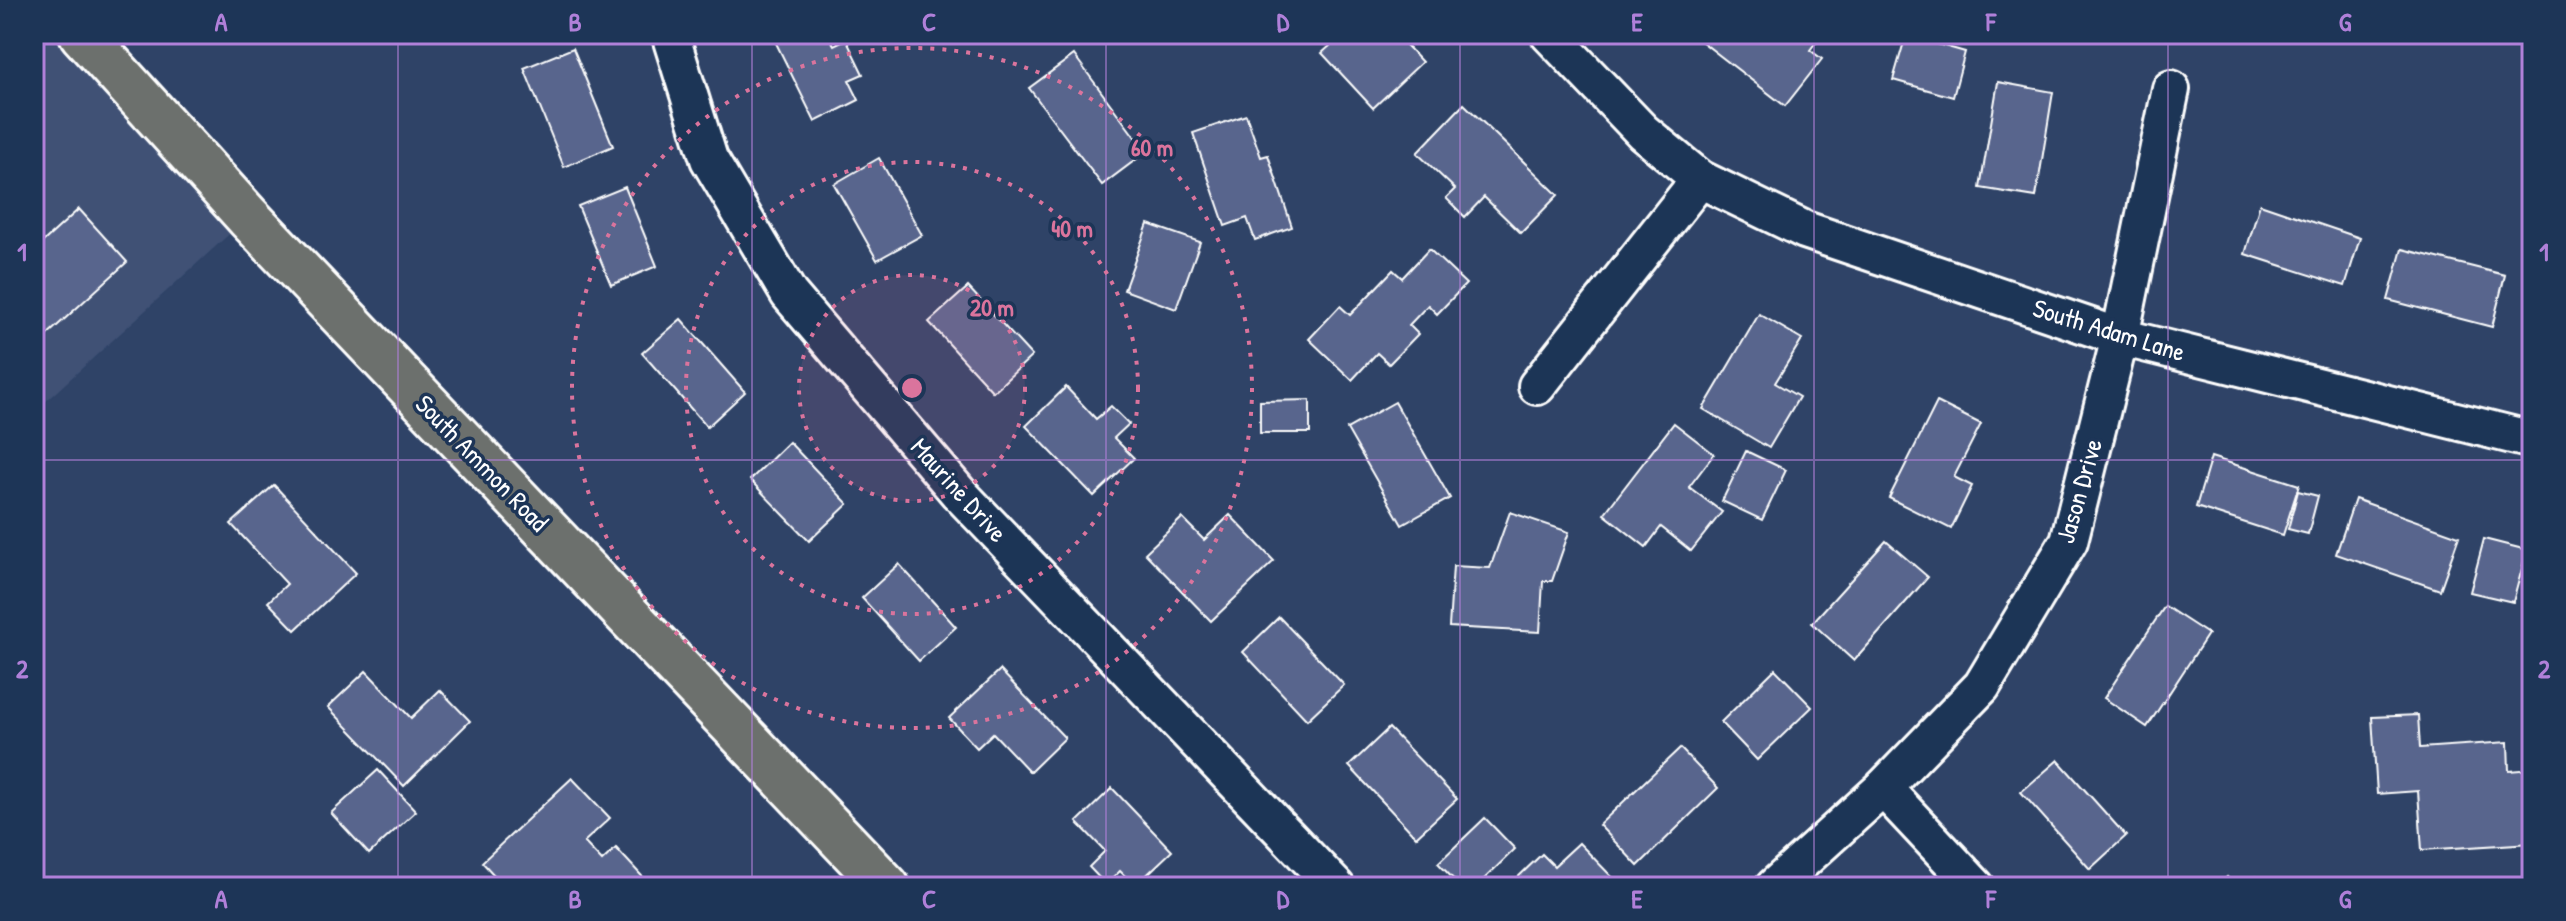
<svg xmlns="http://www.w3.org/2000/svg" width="2566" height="921" viewBox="0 0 2566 921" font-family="'Patrick Hand',sans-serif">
<rect width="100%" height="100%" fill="#2f4367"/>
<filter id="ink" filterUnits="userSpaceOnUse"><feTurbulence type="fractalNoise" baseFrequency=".0125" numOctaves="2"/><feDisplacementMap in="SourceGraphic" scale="16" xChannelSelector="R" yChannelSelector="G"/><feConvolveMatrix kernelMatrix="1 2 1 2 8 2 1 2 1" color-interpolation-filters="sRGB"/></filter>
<g filter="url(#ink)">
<!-- built -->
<path fill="#3f5175" d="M34,34H81L248,217L34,412Z"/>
<!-- building -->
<g fill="#58658d" stroke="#fff" stroke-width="2">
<path d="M779,34H828L834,45L846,39L863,74L849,80L859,100L815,122L773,37Z"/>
<path d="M1321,34H1396L1422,62L1373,108L1322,53L1331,45Z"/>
<path d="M1692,34H1822L1810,50L1822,59L1785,106Z"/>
<path d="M1906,35L1965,52L1953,97L1893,80Z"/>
<path d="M573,48L613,146L564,167L524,68Z"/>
<path d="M1074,55L1146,152L1102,185L1029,88Z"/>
<path d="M1998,82L2053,92L2036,197L1980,188Z"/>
<path d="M1464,104L1558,195L1521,233L1484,197L1465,217L1446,198L1455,189L1417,153Z"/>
<path d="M1246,115L1261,157L1268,155L1292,227L1255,240L1247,218L1225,226L1193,133Z"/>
<path d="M879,158L922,235L877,260L834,184Z"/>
<path d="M625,187L657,266L611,285L578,206Z"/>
<path d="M2260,204L2360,238L2345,286L2245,254Z"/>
<path d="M79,209L127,262L34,347V250Z"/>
<path d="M1148,224L1200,242L1176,309L1124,290Z"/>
<path d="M1429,249L1466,284L1437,314L1428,305L1409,325L1418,334L1389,364L1377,353L1352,380L1309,339L1340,306L1350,315L1393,270L1402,278Z"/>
<path d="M2402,249L2505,275L2492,327L2388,300Z"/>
<path d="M968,287L1032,356L993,392L929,322Z"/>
<path d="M1759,314L1802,339L1775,383L1799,397L1769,448L1703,409Z"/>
<path d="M681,319L745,392L707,427L642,353Z"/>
<path d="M1066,387L1096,419L1111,406L1129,424L1114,438L1134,458L1094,496L1026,426Z"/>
<path d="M1310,400V433H1260V401Z"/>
<path d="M1395,402L1450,498L1402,525L1347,429Z"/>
<path d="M1937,402L1981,424L1954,477L1972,486L1951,529L1889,498Z"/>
<path d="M1674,423L1714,454L1689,487L1722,512L1691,551L1661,527L1646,547L1604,514Z"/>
<path d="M789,442L848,504L809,541L750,480Z"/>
<path d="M1746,451L1786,470L1762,520L1722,501Z"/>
<path d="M2211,457L2299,485L2283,535L2196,507Z"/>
<path d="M274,485L356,573L295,630L268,602L287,584L231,524Z"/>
<path d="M2298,491L2318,496L2308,534L2288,529Z"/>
<path d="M2355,499L2459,536L2440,590L2336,554Z"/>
<path d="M1510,512L1569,532L1552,581H1543L1540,632L1449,627L1453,566L1490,568Z"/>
<path d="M1230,515L1274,561L1211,621L1145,553L1182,518L1204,540Z"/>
<path d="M2484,539L2527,550L2513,602L2470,592Z"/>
<path d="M1886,541L1928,577L1854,661L1812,623Z"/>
<path d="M899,564L956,627L919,661L862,598Z"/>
<path d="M2165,606L2208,634L2147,727L2104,698Z"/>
<path d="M1279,617L1344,685L1307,720L1243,652Z"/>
<path d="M1775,669L1812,707L1757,760L1721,722Z"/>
<path d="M1000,670L1065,738L1030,772L993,733L977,748L949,718Z"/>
<path d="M366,671L411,718L440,690L470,721L404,786L328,707Z"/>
<path d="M2418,715L2420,748L2508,742L2509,771L2532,769V843L2422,850L2418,791L2377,794L2372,717Z"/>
<path d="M1389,728L1457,799L1416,837L1349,766Z"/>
<path d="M1680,748L1718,788L1638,866L1599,825Z"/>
<path d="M2058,760L2126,836L2090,869L2021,792Z"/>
<path d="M378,770L416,811L369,854L331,813Z"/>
<path d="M572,778L610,818L584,842L602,861L616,848L652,887H505L482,862Z"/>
<path d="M1112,788L1172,851L1135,886L1120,871L1106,885L1089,867L1105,851L1077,822Z"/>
<path d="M1485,818L1515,849L1476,887H1461L1438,863Z"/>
<path d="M1579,843L1617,882L1612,887H1521L1515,880L1542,854L1554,866Z"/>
<path d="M2227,877L2236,887H2217Z"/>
<path d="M2256,877L2265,887H2246Z"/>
</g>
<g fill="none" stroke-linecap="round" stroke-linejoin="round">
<defs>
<g id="minor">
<path d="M670,34L709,159L789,294L958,492L1336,887"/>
<path d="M1549,34L1643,132L1700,179L1805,230L2120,337L2532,440"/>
<path d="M1537,386L1700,179"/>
<path d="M1883,788L1976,887"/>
<path d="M1774,887L1883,788L1982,686L2069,541L2120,337L2171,89"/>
</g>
<path id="major" d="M82,34L248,217L887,887"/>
</defs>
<!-- minor casing -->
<use href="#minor" stroke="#fff" stroke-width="42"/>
<!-- major casing -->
<use href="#major" stroke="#fff" stroke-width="50"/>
<!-- minor -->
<use href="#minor" stroke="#1d3557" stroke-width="36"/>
<!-- major -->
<use href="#major" stroke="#6c706d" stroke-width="44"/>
</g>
</g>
<!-- grid -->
<path fill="none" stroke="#b080d9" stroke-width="2" stroke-opacity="0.55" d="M398,34V887M752,34V887M1106,34V887M1460,34V887M1814,34V887M2168,34V887M34,460H2532"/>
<!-- distance rings -->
<circle cx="912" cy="388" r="113" fill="#da749d" fill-opacity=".12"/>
<g fill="none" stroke="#da749d" stroke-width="4" stroke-dasharray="4 8">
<circle cx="912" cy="388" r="113"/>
<circle cx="912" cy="388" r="226"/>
<circle cx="912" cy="388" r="340"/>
</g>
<g text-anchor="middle" stroke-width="7" stroke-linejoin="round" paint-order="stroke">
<!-- street labels -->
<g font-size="26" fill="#fff" stroke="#1d3557">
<text transform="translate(2109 330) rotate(17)" y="9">South Adam Lane</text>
<text transform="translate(482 463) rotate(46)" y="9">South Ammon Road</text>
<text transform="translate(959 490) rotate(48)" y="9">Maurine Drive</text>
<text transform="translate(2079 491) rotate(-74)" y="9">Jason Drive</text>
</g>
</g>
<circle cx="912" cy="388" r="12" fill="#da749d" stroke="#1d3557" stroke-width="4"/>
<g font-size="24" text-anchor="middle" font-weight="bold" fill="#da749d" stroke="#1d3557" stroke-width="7" stroke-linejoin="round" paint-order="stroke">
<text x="1152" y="156">60 m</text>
<text x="1072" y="237">40 m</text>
<text x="992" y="316">20 m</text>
</g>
<!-- margin -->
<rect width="2566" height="921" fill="none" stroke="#1d3557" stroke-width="88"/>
<rect x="44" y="44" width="2478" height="833" fill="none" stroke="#b080d9" stroke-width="3"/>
<g font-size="26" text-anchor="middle" font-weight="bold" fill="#b080d9">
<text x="221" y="31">A</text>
<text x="575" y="31">B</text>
<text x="929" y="31">C</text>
<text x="1283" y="31">D</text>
<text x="1637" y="31">E</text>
<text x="1991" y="31">F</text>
<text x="2345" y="31">G</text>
<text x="22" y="261">1</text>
<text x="2544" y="261">1</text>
<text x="22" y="678">2</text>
<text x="2544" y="678">2</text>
<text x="221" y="908">A</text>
<text x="575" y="908">B</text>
<text x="929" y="908">C</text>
<text x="1283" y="908">D</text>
<text x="1637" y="908">E</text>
<text x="1991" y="908">F</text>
<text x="2345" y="908">G</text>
</g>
</svg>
